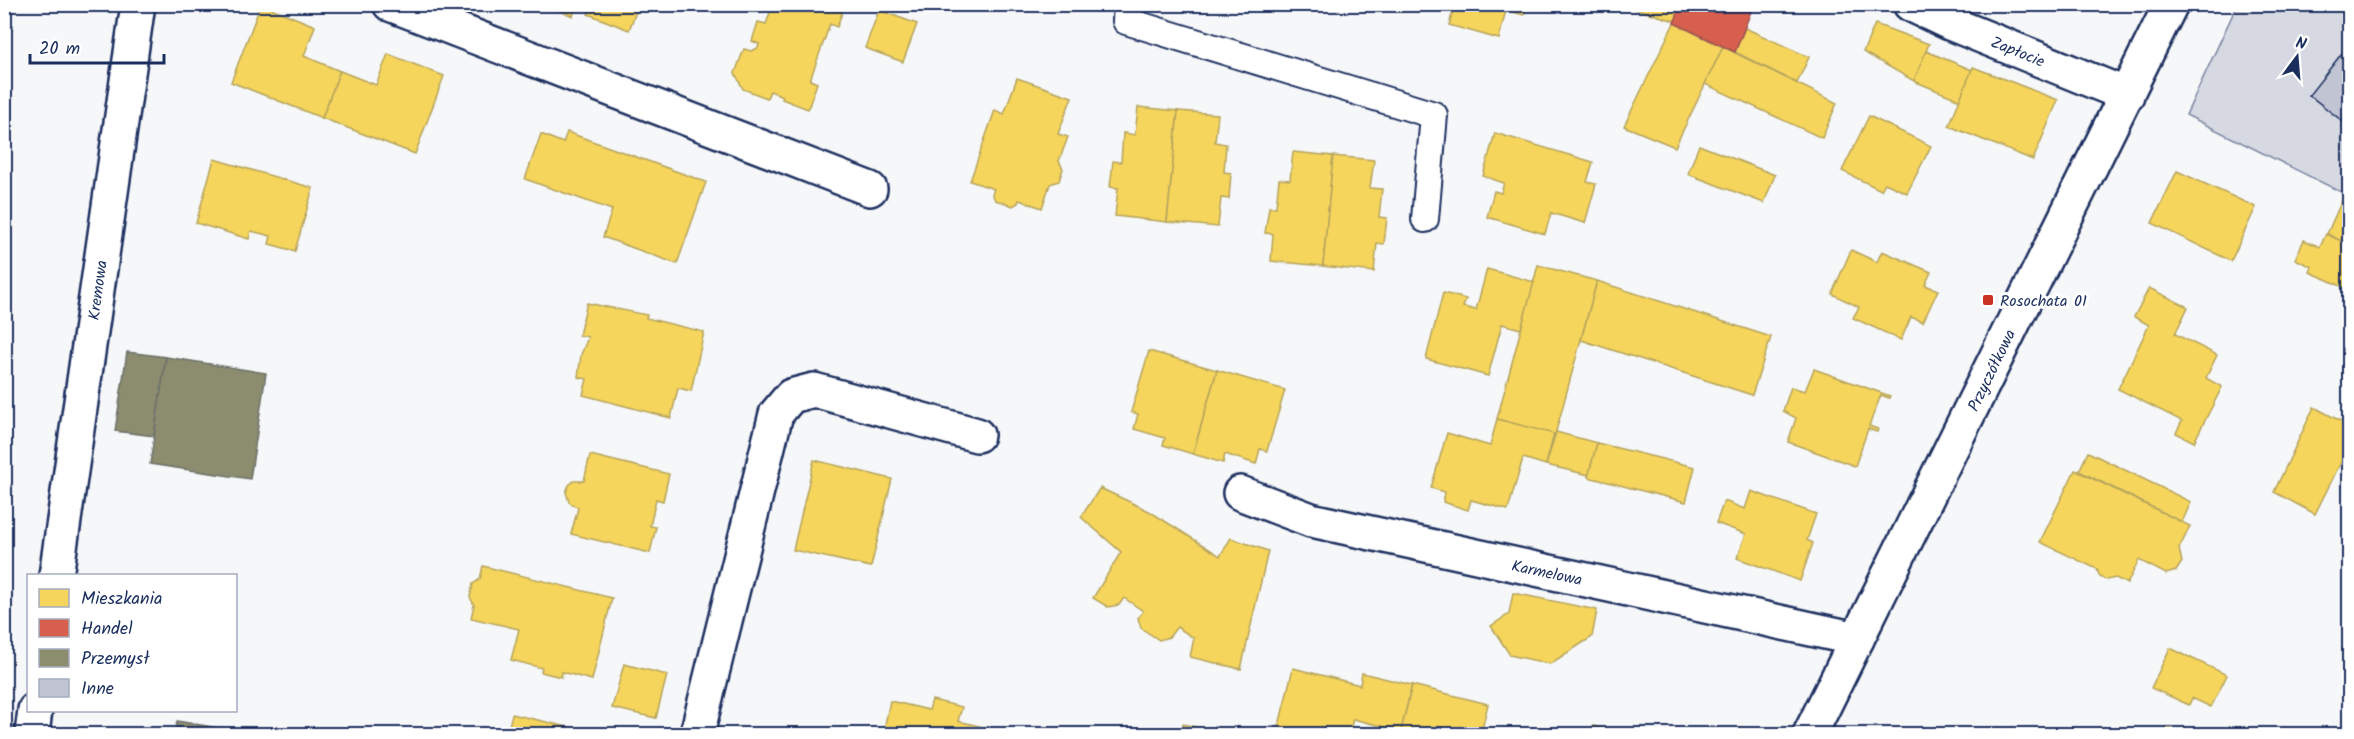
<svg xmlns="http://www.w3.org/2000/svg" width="2354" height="739" viewBox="0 0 2354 739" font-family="Kalam,sans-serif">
<rect width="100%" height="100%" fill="#f6f7f9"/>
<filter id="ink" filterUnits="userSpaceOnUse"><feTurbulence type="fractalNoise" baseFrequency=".0167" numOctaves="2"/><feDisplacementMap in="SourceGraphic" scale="12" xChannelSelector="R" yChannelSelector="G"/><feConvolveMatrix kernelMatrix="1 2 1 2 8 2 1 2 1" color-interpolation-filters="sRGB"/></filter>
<g filter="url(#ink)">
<!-- green -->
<path fill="#d6d9e2" stroke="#7884a0" stroke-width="1.5" d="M2237,5H2349V196L2186,115Z"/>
<!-- homes -->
<g fill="#f6d55c" stroke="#b4a35d" stroke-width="1.5">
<path d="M261,4L315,26L304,56L340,71L322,118L231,82Z"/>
<path d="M542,4H577L573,16Z"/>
<path d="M580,4H639L629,30L588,14L590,8Z"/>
<path d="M773,4H828L843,10L837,27L830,24L810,80L817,83L808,109L782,99L783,96L770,91L767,98L743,89L735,73L744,49L751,51L758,48L759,44L752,41L758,22L766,24Z"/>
<path d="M1455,4H1527L1524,15L1506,10L1499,39L1449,25Z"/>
<path d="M1620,4H1682L1675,21Z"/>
<path d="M879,10L917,24L903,62L865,48Z"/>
<path d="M1674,23L1723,47L1675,147L1624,126Z"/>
<path d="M1875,24L1929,44L1914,81L1863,52Z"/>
<path d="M1745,28L1809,57L1797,83L1735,52Z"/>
<path d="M1723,47L1837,103L1822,138L1705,84Z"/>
<path d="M1926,51L1972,70L1960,100L1914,81Z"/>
<path d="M388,54L444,76L415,154L322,118L340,71L376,85Z"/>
<path d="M1973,67L2058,100L2033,160L1949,126Z"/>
<path d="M1017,78L1072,97L1058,134L1068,137L1059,161L1063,169L1059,181L1050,184L1042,208L1019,200L1018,203L1013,206L995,200L992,194L994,189L970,181L995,110L1004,114Z"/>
<path d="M1138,107L1178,111L1167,222L1115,216L1118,188L1110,187L1113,161L1121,162L1123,133L1135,135Z"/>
<path d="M1178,111L1218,114L1215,142L1226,144L1224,172L1231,173L1229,199L1221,198L1218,227L1167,222Z"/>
<path d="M1869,116L1931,146L1907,193L1885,183L1881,190L1842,171Z"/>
<path d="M567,132L706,182L677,264L603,237L612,210L525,179L541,134L563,143Z"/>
<path d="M1495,133L1593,162L1587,182L1596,184L1585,223L1551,213L1545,234L1487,217L1494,191L1501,193L1504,183L1483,176Z"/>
<path d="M1699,145L1775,175L1764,203L1688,174Z"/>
<path d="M1293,152L1333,156L1323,266L1271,261L1273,234L1265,233L1269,207H1276L1279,179L1290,180Z"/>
<path d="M1333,156L1374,160L1370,188L1382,189L1379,217L1387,218L1384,244L1377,243L1374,272L1323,266Z"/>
<path d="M214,159L313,188L295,251L269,244L271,236L251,231L249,239L196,223Z"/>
<path d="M2177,171L2256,207L2231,261L2152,223Z"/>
<path d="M2343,198L2350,201V245L2327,234Z"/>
<path d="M2326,234L2350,245V290L2310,272L2312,267L2295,259L2304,240L2320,247Z"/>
<path d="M1851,250L1877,262L1882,251L1931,272L1925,285L1938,290L1923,322L1911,317L1901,340L1853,318L1859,307L1832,294Z"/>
<path d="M1538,265L1597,281L1555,435L1497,419Z"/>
<path d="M1487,269L1534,282L1521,329L1502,324L1488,376L1426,359L1443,293L1466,299L1463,307L1476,310Z"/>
<path d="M1597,281L1771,337L1752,395L1581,340Z"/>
<path d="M2149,288L2188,307L2175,334L2217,355L2206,378L2222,387L2194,442L2176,433L2182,421L2118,389L2149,325L2134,317Z"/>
<path d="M587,303L647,315L646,318L704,332L691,391L678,388L671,418L583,395L587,379L578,377L581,355L588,337L579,335Z"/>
<path d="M1149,351L1217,370L1193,454L1163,445L1165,438L1134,429L1138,414L1131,412Z"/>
<path d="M1814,369L1890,396L1889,398L1881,395L1869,426L1878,429L1877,432L1868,429L1855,466L1788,442L1796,418L1783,411L1791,387L1805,391Z"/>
<path d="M1217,370L1285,390L1267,451L1260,449L1256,464L1225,454L1223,463L1193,454Z"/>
<path d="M2314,407L2350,426V444L2315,514L2274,492Z"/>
<path d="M1497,419L1554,434L1546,465L1523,458L1508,510L1471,500L1468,510L1443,502L1445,492L1431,488L1447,433L1490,446Z"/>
<path d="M1556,432L1597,443L1589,475L1546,465Z"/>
<path d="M1597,443L1695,467L1686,502L1588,477Z"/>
<path d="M2088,452L2191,502L2182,522L2079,471Z"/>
<path d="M590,455L669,474L663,501L656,499L650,526L656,527L650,553L571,534L578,508L569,502L566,492L569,485L574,481H584Z"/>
<path d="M814,460L892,479L871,567L793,550Z"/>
<path d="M2075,470L2190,526L2179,549L2182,562L2176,571L2166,574L2139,560L2127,584L2116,578L2106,580L2099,575L2097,569L2040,542Z"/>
<path d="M1100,488L1149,511L1220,556L1231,538L1268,551L1241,669L1190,657L1194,638L1177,627L1169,637L1159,640L1141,628L1138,618L1143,611L1124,598L1119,605L1108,607L1093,598L1121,552L1081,517Z"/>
<path d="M1751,491L1816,514L1807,540L1813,543L1800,581L1737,558L1746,534L1716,523L1724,501L1745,509Z"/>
<path d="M483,566L612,598L592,680L562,672L561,677L541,672L542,668L511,660L519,629L471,618L474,605L470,597L473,584L480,579Z"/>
<path d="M1513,593L1597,610L1592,637L1550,664L1510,655L1491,626L1509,614Z"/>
<path d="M2170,648L2227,675L2211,707L2192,698L2189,705L2151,688Z"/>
<path d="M624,664L667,675L656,718L612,708Z"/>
<path d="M1293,668L1360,685L1362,673L1412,685L1401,731L1353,719L1349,734H1277Z"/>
<path d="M1412,685L1488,704L1481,734H1415L1401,731Z"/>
<path d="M932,700L962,707L958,721L996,730L995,734H883L890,701L929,710Z"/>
<path d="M512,714L598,734H507Z"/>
<path d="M1183,724L1226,734H1180Z"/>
<path d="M1593,726L1624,734H1564L1568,732L1569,728L1591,733Z"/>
<path d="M2166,727L2182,734H2162Z"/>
<path d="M996,730L1012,734H995Z"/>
<path d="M1034,730L1054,734H1033Z"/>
</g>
<!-- shops -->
<path fill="#d6604d" stroke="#9e5152" stroke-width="1.5" d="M1682,4H1754L1735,52L1674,23Z"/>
<!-- industry -->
<g fill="#8c8c6e" stroke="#6a7069" stroke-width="1.5">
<path d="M127,352L166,357L154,436L115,431Z"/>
<path d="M166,357L266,373L250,479L150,464Z"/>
<path d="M177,721L237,731L236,734H175Z"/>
</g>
<!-- building -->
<path fill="#c0c4d3" stroke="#1b2f5e" stroke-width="1.5" d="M2350,43V127L2309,95Z"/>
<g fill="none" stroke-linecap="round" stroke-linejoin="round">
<defs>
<path id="lane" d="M1127,4L1126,21L1434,115L1425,219"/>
<g id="street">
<path d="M390,4L870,189"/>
<path d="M1910,4L1952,24L2127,95"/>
<path d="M1240,493L1311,520L1857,639"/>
<path d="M56,576L138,4"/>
<path d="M32,734L35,710"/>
<path d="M697,734L776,414L791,396L814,390L977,435"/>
</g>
<path id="secondary" d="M1810,734L2171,4"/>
</defs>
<!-- lane casing -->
<use href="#lane" stroke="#1b2f5e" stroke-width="30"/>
<!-- street casing -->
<use href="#street" stroke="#1b2f5e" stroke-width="38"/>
<!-- secondary casing -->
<use href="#secondary" stroke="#1b2f5e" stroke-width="38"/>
<!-- lane -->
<use href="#lane" stroke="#fff" stroke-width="26"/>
<!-- street -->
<use href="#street" stroke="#fff" stroke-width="33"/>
<!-- secondary -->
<use href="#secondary" stroke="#fff" stroke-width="33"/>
</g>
</g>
<!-- markers -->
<rect fill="#c8321e" stroke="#fff" stroke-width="2" x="1982" y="294" width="12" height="12" rx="3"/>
<g text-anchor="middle" stroke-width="6" stroke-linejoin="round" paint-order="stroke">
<!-- street labels -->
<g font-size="16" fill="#1b2f5e" stroke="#fff">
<text transform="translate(2018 51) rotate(22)" y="6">Zapłocie</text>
<text transform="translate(97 290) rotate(-82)" y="6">Kremowa</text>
<text transform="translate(1991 370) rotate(-64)" y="6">Przyczółkowa</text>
<text transform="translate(1547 572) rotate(12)" y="6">Karmelowa</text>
</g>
<!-- poi labels -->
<g font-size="16" fill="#1b2f5e" stroke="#fff" text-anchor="start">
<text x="2000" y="306">Rosochata 01</text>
</g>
</g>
<!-- margin -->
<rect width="2354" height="739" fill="none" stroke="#fff" stroke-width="24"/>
<rect x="12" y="12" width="2330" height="715" fill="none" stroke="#1b2f5e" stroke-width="2" filter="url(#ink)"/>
<!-- legend -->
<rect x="27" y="574" width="210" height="138" fill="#ffffff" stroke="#a4acbf" stroke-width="1.5"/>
<rect x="39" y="589" width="30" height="18" fill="#f6d55c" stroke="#a4acbf" stroke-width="1.5"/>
<text x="81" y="604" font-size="18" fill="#1b2f5e">Mieszkania</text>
<rect x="39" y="619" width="30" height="18" fill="#d6604d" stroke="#a4acbf" stroke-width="1.5"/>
<text x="81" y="634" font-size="18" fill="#1b2f5e">Handel</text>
<rect x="39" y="649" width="30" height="18" fill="#8c8c6e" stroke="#a4acbf" stroke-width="1.5"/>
<text x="81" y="664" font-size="18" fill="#1b2f5e">Przemysł</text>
<rect x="39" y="679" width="30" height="18" fill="#c0c4d3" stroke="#a4acbf" stroke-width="1.5"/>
<text x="81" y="694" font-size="18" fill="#1b2f5e">Inne</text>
<!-- north arrow -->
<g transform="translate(2297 57) rotate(16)" stroke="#ffffff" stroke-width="4.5" paint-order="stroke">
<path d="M0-4.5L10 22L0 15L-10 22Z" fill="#1b2f5e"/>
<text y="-9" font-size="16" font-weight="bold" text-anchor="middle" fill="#1b2f5e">N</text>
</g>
<!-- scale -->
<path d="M30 54v9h134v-9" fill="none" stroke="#1b2f5e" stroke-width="3"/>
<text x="39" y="54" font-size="18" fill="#1b2f5e" stroke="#ffffff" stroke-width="4.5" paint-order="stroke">20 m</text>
</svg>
